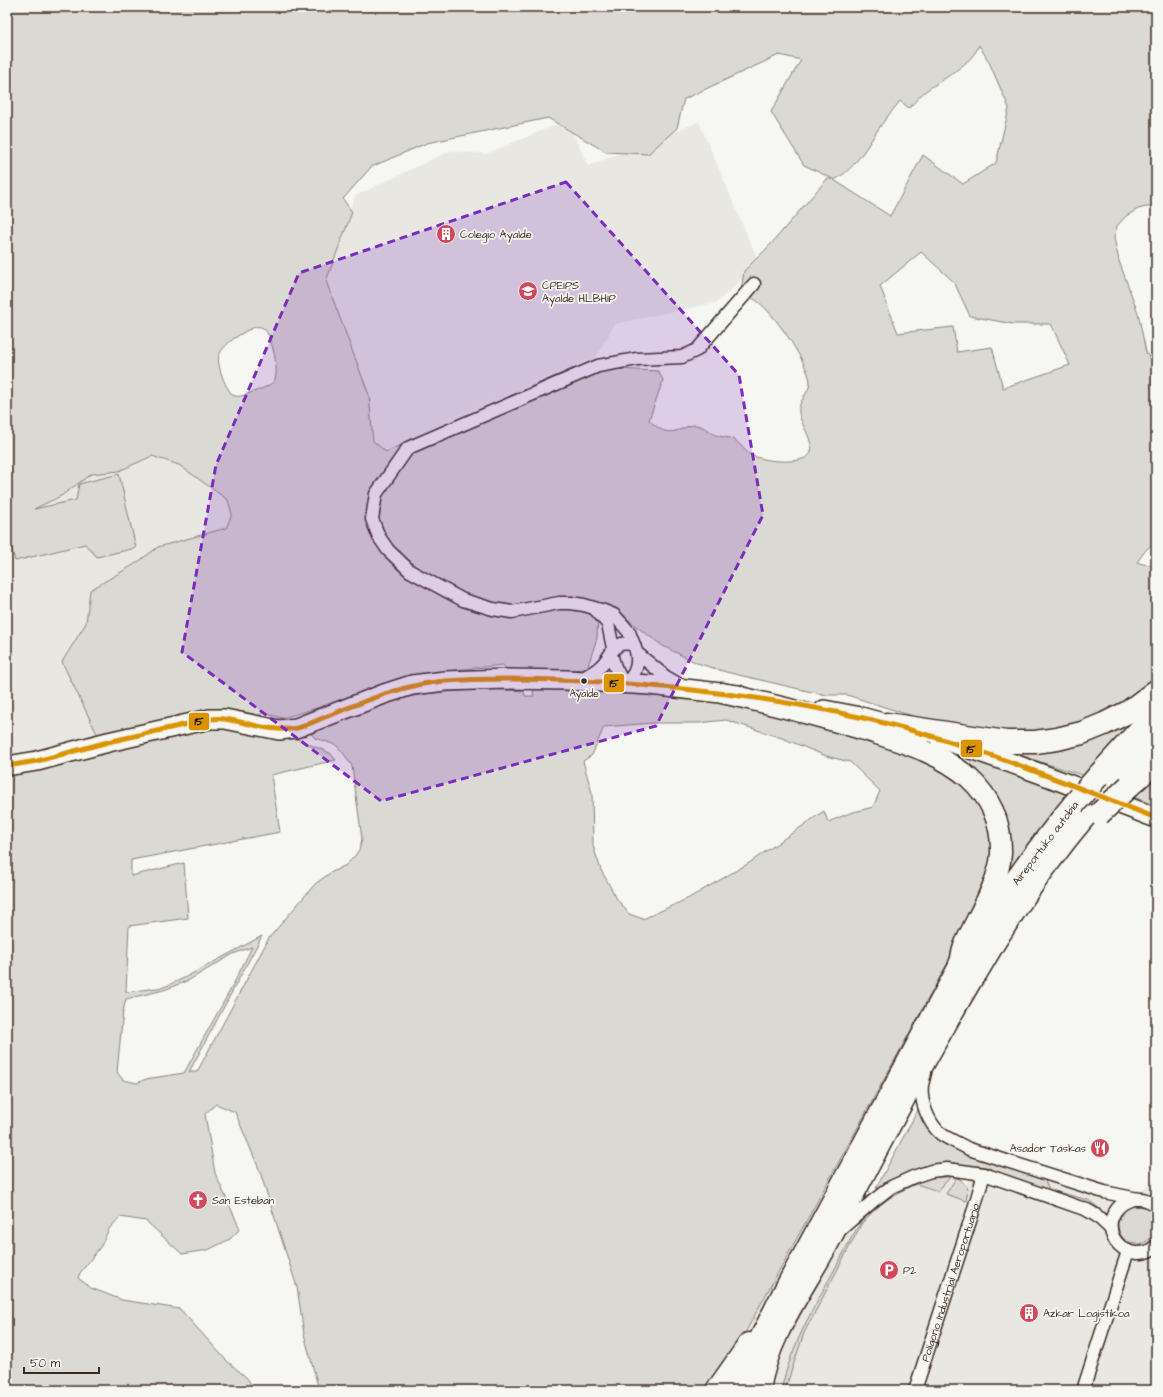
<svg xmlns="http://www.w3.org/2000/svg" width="1163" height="1397" viewBox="0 0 1163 1397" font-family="'Architects Daughter',sans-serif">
<rect width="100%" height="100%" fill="#f6f6f2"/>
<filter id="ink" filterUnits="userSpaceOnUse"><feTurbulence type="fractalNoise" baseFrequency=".025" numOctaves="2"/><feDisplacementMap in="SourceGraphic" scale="8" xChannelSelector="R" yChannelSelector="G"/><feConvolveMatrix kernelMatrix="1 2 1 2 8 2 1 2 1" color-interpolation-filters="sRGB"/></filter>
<g filter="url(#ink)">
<!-- built -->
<g fill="#e8e7e2">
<path d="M567,120L588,166L699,122L759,263L718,302L615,324L596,357L453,419L421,436L393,459L375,448L373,433L323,281L355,196L450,151L486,154Z"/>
<path d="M152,456L179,465L228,500L232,514L226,528L158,547L135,564L90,590L86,623L62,662L99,738L7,760V510L13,514L61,496L91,474L119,471Z"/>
<path d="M985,1147L1070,1174L1122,1188L1131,1189L1142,1191L1156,1178V1390H704L727,1362L746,1331L812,1210L854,1234L858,1224L873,1208L902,1188L942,1176L956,1178L960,1179L966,1185L981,1157Z"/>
</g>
<!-- green -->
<g fill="#dad9d3" stroke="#8a8278" fill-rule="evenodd">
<path d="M7,7H1156V207H1146L1138,209L1126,216L1117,226L1114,238L1119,261L1138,313L1146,352L1156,371V540L1145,551L1137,562L1143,564L1156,566V681L1139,694L1094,719L1051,732L1005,734L953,729L847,695H827L812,692L726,672L697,663L663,646L637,627L617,609L608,605L603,606L598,617L597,638L587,669L509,672L503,665L417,674L348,699L282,718L263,713L253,718L99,738L62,662L86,623L90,590L135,564L158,547L226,528L232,514L228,500L179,465L152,456L119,471L91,474L61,496L34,509L76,500L79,484L119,474L136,548L97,557L85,544L15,561L7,528V516L13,514L7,510ZM979,45L989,62L1009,108L996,163L963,184L923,155L890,216L834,180C857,169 870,140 884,121C889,114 895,108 900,101L909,108C915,102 920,95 927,90C943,79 973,63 979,45ZM779,55L801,60L771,112L804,165L833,179H827L771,244L744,271L740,298C743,298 747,296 749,297C767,300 809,364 810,382C810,393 797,401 799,413C800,425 822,451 805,458C792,464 759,461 748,453C742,448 738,440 730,438C726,437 722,437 718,436C711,433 704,426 696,425C692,425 688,426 684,428C668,435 662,432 649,420L663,380L658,371L576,367L441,426L386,452L373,441L369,395L326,281L352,212L343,199L371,167L427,143L548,118L606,152L648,154L677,128L684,99ZM921,252L954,282L970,316L1013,324H1051L1070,365L1003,388L992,347L957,352L953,327L898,333L880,286ZM255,327C259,326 263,327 266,331C272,339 280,373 274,381C268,388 255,391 247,394C243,396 238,397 235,396C226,392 216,364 219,355C224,343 244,331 255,327Z"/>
<path d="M488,689L524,691L525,696H534L533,693L534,689L643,695L724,703L784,713L945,767L984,803L995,851L989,876L950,959L746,1331L727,1362L704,1390H319L304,1334L297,1287L259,1169L235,1112L216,1104L205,1114L215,1173L240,1229L230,1239L208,1250L182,1254L146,1221L120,1217L109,1229L101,1246L80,1273L78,1278L91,1288L122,1300L180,1309L226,1360L247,1378L255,1390H7V770L214,723L294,738L330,753L336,760L271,775L280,832L131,860V876L184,863L188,918L129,926L126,992L164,987L184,978L262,936L189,1072H197L269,938L315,884L330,873L346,865L354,857L359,850L362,839L352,766L344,754L336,745L315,738L312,735L311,729L389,700L432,693ZM726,720L782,738L826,756L850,762L880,791L873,807L850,813L828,822L824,811L749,863L689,898L643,919L629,914L617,899L601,870L593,846L592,793L583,761L592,755L604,727L653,723H698ZM252,947L232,987L184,1073L146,1079L137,1083L123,1080L117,1072L123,1011L126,999L164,990L189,980L233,954Z"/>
<path d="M1156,697L1085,776L984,744L1021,746Z"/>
<path d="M909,737L1068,793L1005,877L1006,822Z"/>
<path d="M1156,771V806L1132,796Z"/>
<path d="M919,1108L933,1132L1044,1176L1046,1184L1050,1190L1088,1200L1095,1205L1106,1214L1103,1218L944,1164L921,1167L900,1176L880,1189L876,1188Z"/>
<path d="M931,1177H950L938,1191L916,1184C893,1194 879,1204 862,1223L804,1333L785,1390H781C792,1343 814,1307 837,1265C848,1246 856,1224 872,1209C890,1192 908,1185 931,1177Z"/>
<path d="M956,1178L960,1179L968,1188L966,1201L946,1194Z"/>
<circle cx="1137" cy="1225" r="19"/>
</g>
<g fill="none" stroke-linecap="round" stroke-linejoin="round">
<defs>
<g id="minor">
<path d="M595,609L608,624L613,648"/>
<path d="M634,645L629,632L622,624L614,615L604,611L584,605L571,603H559L512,612L493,609L463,600L410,571L388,550L379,537L372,519L376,494L408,448L598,366L637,359L682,357L697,350L754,284"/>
<path d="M637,653L666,677L680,685"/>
<path d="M579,680C587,676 595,672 601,666C613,655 613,638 634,645C640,660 638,674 624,684L615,667L611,654"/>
<path d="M925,1073C924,1077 923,1081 922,1085C920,1101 928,1123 941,1134C950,1140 960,1144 969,1149L1104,1192L1138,1199"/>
<path d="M1156,1206C1150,1200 1141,1198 1133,1199C1127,1201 1121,1204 1117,1209C1096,1234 1131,1268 1156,1246"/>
<path d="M841,1229L873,1201L891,1187L913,1177L931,1171L947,1169L984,1174L1087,1210L1097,1216L1111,1229"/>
<path id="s1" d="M915,1390L973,1212L984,1174"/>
<path d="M1083,1390L1128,1251"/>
</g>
<g id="primary">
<path d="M824,710L861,717L901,728"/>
<path d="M940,739C1013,762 1084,790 1156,818"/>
<path d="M7,766L37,761L108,742L210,719H225L279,730L296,728L384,694L412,685L445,681L506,679L567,680L650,685L738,695"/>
</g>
<g id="trunk">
<path d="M722,693C772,704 822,717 871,732C905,743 942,754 969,778C992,799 1002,824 1001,854C999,883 977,917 965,944C962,950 961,958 960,964L783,1292L750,1358L741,1390"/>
<path d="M716,1390L749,1343"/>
<path d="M760,1390C768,1337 802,1292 827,1246C875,1154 923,1062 976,973"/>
</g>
<g id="motorway">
<path d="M887,724L1006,742H1035L1057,739L1082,733L1104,724L1128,712L1156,691"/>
<path d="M1099,775L1156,712"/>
<path d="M1114,782L1156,738"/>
<path d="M1129,786L1156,762"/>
<path d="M960,964C995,909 1032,855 1074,804"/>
<path d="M976,973C1009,915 1047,861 1090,810"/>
</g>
</defs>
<!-- minor casing -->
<use href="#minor" stroke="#3b2a1e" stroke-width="15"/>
<!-- primary casing -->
<use href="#primary" stroke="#3b2a1e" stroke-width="22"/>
<!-- trunk casing -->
<use href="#trunk" stroke="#3b2a1e" stroke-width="23"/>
<!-- motorway casing -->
<use href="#motorway" stroke="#3b2a1e" stroke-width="25"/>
<!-- minor -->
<use href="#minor" stroke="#f6f6f2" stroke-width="12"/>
<!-- primary -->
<use href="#primary" stroke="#f6f6f2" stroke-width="19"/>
<!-- trunk -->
<use href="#trunk" stroke="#f6f6f2" stroke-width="20"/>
<!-- motorway -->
<use href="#motorway" stroke="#f6f6f2" stroke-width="22"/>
<defs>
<g id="motorway-bridge">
<path d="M1074,804L1099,775"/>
<path d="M1099,814L1129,786"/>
</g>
</defs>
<!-- motorway-bridge casing -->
<use href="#motorway-bridge" stroke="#3b2a1e" stroke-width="25" stroke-linecap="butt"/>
<!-- motorway-bridge -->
<use href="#motorway-bridge" stroke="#f6f6f2" stroke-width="22"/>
<defs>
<path id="bus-1" d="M7,766L37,761L108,742L210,719C214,719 219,718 224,719C249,722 271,733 297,728C309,725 321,718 333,714C370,699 406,684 445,681C497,677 550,679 602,682C689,688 775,698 859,717C961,740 1059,780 1156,818"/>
</defs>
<!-- bus-1 casing -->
<use href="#bus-1" stroke="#f6f6f2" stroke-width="8"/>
<!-- bus-1 -->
<use href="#bus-1" stroke="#db9304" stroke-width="5"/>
</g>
</g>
<!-- marked area -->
<path fill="#7b2cbf" fill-opacity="0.2" stroke="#7b2cbf" stroke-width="3" stroke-dasharray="8 5" stroke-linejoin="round" d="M566,182L739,375L763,515L656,726L381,801L182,652L216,465L299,273Z"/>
<!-- icons -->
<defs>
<symbol id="building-disc" viewBox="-11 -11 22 22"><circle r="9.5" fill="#d1495b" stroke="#f6f6f2"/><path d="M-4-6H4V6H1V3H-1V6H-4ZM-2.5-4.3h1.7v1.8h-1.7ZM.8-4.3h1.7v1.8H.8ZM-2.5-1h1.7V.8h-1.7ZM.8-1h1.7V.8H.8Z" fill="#fff"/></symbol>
<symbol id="school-disc" viewBox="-11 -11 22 22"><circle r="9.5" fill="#d1495b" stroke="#f6f6f2"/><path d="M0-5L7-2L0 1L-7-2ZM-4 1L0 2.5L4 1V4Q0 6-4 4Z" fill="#fff"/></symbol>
<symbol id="restaurant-disc" viewBox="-11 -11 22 22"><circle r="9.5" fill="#d1495b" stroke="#f6f6f2"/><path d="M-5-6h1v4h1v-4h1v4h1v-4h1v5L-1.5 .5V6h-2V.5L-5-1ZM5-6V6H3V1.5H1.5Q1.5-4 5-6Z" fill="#fff"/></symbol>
<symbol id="church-disc" viewBox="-11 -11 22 22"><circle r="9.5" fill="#d1495b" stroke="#f6f6f2"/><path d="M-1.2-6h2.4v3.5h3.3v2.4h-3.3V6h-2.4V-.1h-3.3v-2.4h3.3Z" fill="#fff"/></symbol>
<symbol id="parking-disc" viewBox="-11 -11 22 22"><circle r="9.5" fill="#d1495b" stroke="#f6f6f2"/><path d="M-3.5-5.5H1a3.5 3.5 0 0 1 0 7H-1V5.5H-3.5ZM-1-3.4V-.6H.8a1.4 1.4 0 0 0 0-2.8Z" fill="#fff"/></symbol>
</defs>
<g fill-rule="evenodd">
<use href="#building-disc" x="435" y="223" width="22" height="22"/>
<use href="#school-disc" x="517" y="280" width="22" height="22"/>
<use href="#restaurant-disc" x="1089" y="1137" width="22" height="22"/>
<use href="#church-disc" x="187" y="1189" width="22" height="22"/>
<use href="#parking-disc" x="878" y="1259" width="22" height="22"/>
<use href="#building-disc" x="1018" y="1302" width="22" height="22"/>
</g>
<!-- markers -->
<circle fill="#3b2a1e" stroke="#f6f6f2" stroke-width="1.5" cx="584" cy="681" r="3.5"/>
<g text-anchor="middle" stroke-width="3.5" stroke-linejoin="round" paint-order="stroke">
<!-- bus labels -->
<g font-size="10" fill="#3b2a1e" stroke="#f6f6f2">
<text x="584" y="697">Ayalde</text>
</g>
<!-- poi labels -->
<g font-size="11" fill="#3b2a1e" stroke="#f6f6f2" text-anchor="start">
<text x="460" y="238">Colegio Ayalde</text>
<text x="542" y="289">CPEIPS<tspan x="542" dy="13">Ayalde HLBHIP</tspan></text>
<text x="1086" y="1152" text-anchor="end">Asador Taskas</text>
<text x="212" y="1204">San Esteban</text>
<text x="903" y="1274">P2</text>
<text x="1043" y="1317">Azkar Logistikoa</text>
</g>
<!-- street labels -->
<g font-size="11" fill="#3b2a1e" stroke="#f6f6f2">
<text transform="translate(1045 843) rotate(-53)" y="4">Aireportuko autobia</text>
<text dy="4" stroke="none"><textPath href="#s1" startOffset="113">Polígono Industrial Aeroportuario</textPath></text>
</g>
</g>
<g stroke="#f6f6f2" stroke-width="1.5">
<rect x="603" y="673" width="22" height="20" rx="4" fill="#db9304"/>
<rect x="188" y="712" width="22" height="19" rx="4" fill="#db9304"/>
<rect x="960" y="739" width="23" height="19" rx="4" fill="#db9304"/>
</g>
<g font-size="11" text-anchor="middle" font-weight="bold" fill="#111">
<text x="614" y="687">15</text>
<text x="199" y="725">15</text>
<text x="971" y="753">15</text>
</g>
<!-- margin -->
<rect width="1163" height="1397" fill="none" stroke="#f6f6f2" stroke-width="24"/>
<rect x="12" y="12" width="1139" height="1373" fill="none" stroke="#3b2a1e" stroke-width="1.5" filter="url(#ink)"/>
<!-- scale -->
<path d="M24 1367v6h75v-6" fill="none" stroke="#3b2a1e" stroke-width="2"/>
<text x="30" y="1367" font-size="12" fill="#3b2a1e" stroke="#f6f6f2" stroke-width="3" paint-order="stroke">50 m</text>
</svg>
